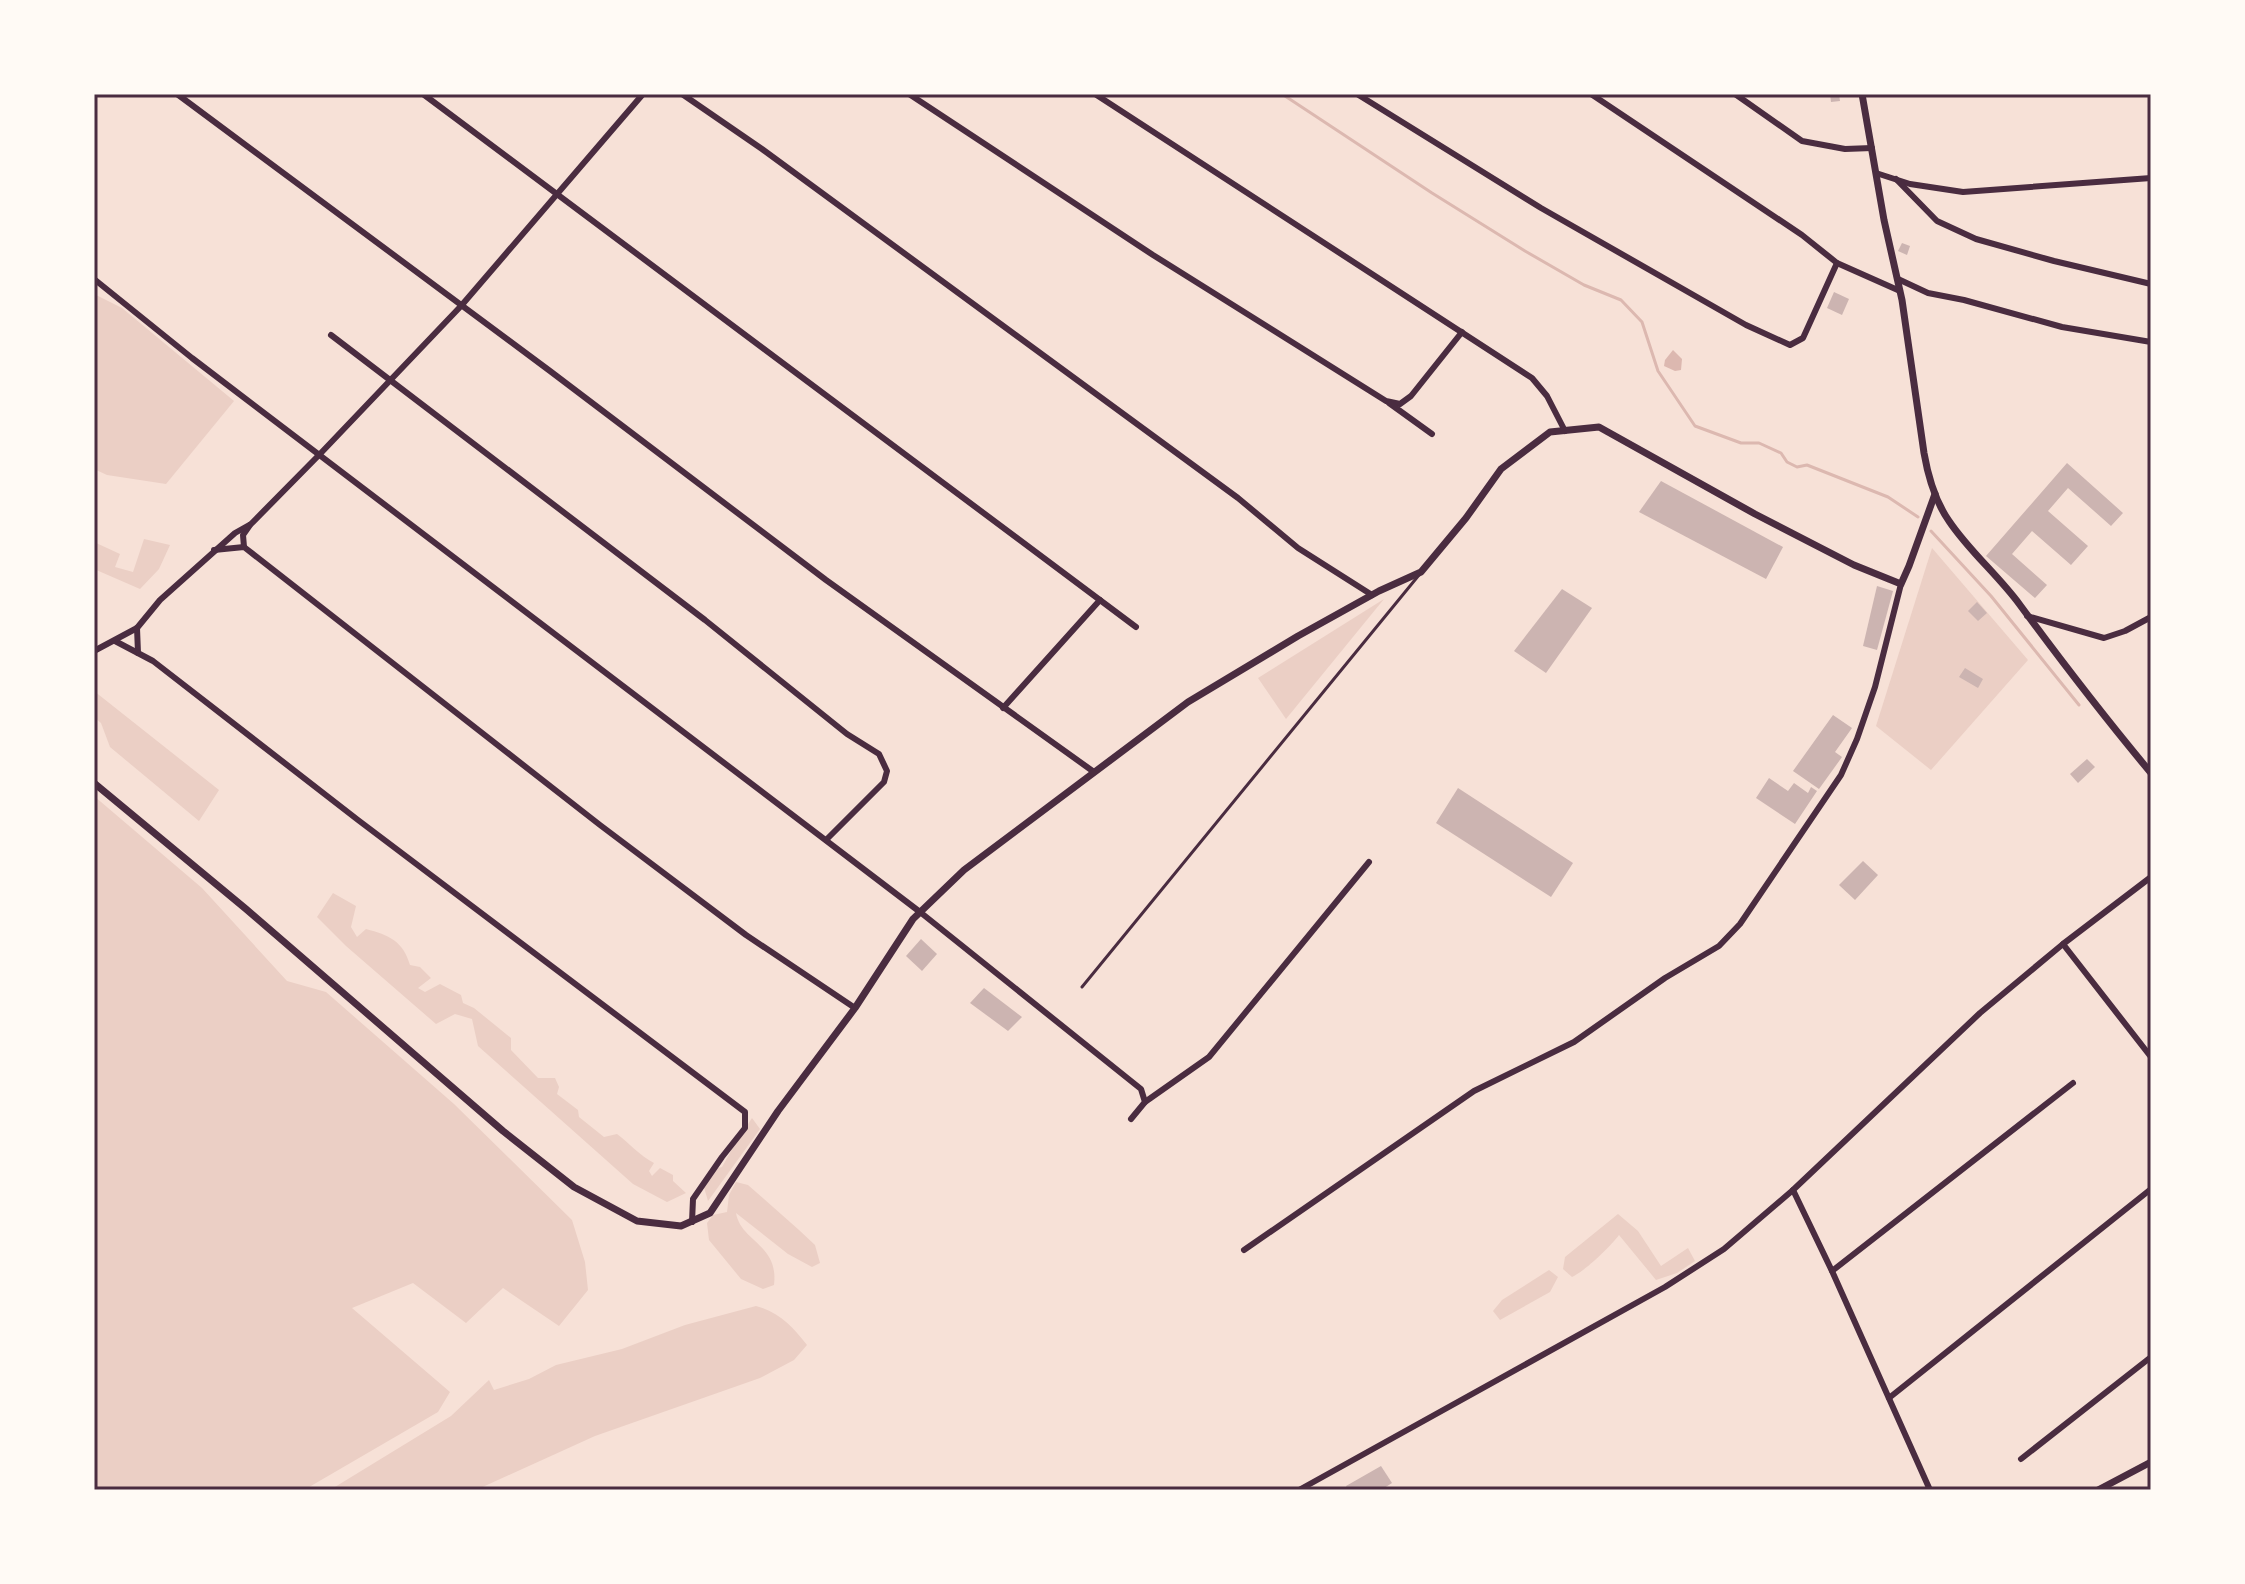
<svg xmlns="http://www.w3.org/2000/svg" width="2245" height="1584" viewBox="0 0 2245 1584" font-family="'DejaVu Sans',sans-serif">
<rect width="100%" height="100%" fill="#f7e1d7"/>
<!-- green -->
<g fill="#ebcfc5">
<path d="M94,294L122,308L234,401L166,484L107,475L94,469Z"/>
<path d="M144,539L170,545L159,569L140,589L94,569V542L120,554L115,567L133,572Z"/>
<path d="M1932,548L2028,660L1931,770L1876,726Z"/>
<path d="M1384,599L1286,719L1258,678Z"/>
<path d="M94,691L219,790L199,821L110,747L101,723L94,717Z"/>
<path d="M94,796L202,888L287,981L326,992L454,1104L572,1220L585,1262L588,1290L559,1326L503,1288L466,1323L413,1283L352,1308L450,1392L438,1412L304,1490H94Z"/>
<path d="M333,893L356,906L351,927L357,937L366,929C389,935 403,941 410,965L420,967L431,978L418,988L425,992L440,984L461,995L463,1003L474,1008L511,1038V1050L538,1078H555L559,1087L557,1094L578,1110L579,1117L604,1137L617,1134C629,1143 640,1156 654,1163L649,1171L652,1176L660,1168L673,1175V1181L686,1193L667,1202L633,1184L478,1046L472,1019L455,1014L436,1024L346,946L317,917Z"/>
<path d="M752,1118L760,1129L708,1201L703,1184L718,1168L722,1167L735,1144Z"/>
<path d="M736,1182L748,1185L799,1230L815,1245L820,1263L812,1267L788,1254L736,1213C741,1242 779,1244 774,1285L763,1289L741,1279L709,1240L707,1223L713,1215L727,1212L729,1195Z"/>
<path d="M1618,1214L1638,1231L1661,1266L1688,1248L1695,1261L1677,1273L1656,1280L1619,1235C1610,1247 1585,1271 1572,1277L1563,1269L1565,1257Z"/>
<path d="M1549,1270L1558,1277L1550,1292L1500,1320L1493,1311L1502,1300Z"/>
<path d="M756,1306C779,1312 793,1327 807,1345L794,1360L760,1378L595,1436L476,1490H330L451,1416L489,1380L494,1390L529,1379L556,1365L622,1349L685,1325Z"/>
</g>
<!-- water -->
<path fill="#dcb8b0" d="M1673,350L1682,359L1681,370L1675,371L1664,366L1665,360Z"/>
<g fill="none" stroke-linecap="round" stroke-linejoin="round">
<!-- stream -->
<g stroke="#dcb8b0" stroke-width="3">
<path d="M1282,94L1432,193L1525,251L1584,285L1621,300L1642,322L1658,371L1695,426L1741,443H1759L1781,453L1787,462L1797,467L1807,465L1888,497L1918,517"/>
<path d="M1931,531L1991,596L2079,705"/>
</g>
</g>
<!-- building -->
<g fill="#ccb4b1">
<path d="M1830,94H1839L1840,101L1831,102Z"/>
<path d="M1902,243L1910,246L1907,255L1898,251Z"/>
<path d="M1834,292L1849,299L1842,315L1827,308Z"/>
<path d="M2067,463L2123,513L2111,526L2068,488L2048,511L2088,546L2071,565L2032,531L2012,554L2047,585L2035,598L1986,556Z"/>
<path d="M1661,481L1783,547L1766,579L1639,512Z"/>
<path d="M1877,586L1893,591L1877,650L1863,646Z"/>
<path d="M1562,589L1592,608L1546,673L1514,651Z"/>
<path d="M1977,602L1987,613L1978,621L1968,611Z"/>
<path d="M1965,668L1983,679L1978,688L1959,677Z"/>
<path d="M1833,715L1852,728L1835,752L1842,757L1819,789L1793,771Z"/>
<path d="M2087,759L2095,767L2078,783L2070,774Z"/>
<path d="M1769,778L1788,791L1794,783L1808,793L1811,787L1817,791L1795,824L1756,798Z"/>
<path d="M1458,788L1573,863L1551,897L1436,823Z"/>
<path d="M1863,861L1878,875L1855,900L1839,885Z"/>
<path d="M921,939L937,954L922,971L906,956Z"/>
<path d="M984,988L1022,1017L1008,1031L970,1003Z"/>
<path d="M1381,1466L1392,1483L1381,1490H1348L1346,1486Z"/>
</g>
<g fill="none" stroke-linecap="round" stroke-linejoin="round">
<!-- service -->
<path stroke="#4a2c40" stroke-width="3" d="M1082,987L1419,575"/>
<!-- minor -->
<g stroke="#4a2c40" stroke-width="6">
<path d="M177,94L550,371L826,580L1094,772"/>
<path d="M423,94L1136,627"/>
<path d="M682,94L762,149L1238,498L1298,548L1372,595"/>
<path d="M909,94L1153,255L1386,401L1400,404L1411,396L1462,332"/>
<path d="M1095,94L1532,378L1547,396L1565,431"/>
<path d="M1357,94L1541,208L1746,325L1790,345L1803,338L1837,263"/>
<path d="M1591,94L1802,235L1837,263L1900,291"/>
<path d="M1735,94L1802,141L1845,149L1872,148"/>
<path d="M1876,173L1910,184L1963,192L2151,178"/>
<path d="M1896,179L1937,221L1976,239L2054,261L2151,284"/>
<path d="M94,279L192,358L920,912L1141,1089L1145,1102L1131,1119"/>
<path d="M1898,279L1928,293L1964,300L2062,327L2151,342"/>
<path d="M331,335L705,620L847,734L879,754L887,771L884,782L826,840"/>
<path d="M1389,403L1432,434"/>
<path d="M244,547L243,535L250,525"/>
<path d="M214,550L244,547L600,825L746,935L855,1008"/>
<path d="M2027,616L2104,638L2125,631L2151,617"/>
<path d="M137,628L138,653"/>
<path d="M115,641L153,661L358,820L745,1112V1128L722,1157L693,1199L692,1222"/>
<path d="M94,651L137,628L160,600L235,533L251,524L320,454L461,306L643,94"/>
<path d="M1003,708L1100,600"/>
<path d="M2063,944L2151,1057"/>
<path d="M1145,1102L1209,1057L1369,862"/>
<path d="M1793,1190L1832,1271L1930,1490"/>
<path d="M1244,1250L1474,1091L1574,1042L1665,978L1719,946L1740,924L1841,775L1857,739L1875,687L1901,584"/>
<path d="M1832,1271L2073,1083"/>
<path d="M1889,1398L2151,1189"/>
<path d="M2021,1459L2151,1357"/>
<path d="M1299,1490L1665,1287L1724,1249L1793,1190L1980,1013L2063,944L2151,877"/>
</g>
<!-- tertiary -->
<g stroke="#4a2c40" stroke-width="7">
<path d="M1862,94L1884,220L1902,300L1924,453C1928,476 1935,501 1949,521C1969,551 1998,575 2020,605C2062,662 2105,718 2151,773"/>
<path d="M94,783L246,909L503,1131L574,1187L637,1221L681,1226L710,1213L778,1111L855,1008L913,919L964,870L1188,702L1298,636L1379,591L1421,572L1466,518L1501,469L1550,432L1599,427L1755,514L1854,565L1901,584L1909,566L1935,494"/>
<path d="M2098,1490L2151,1462"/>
</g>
</g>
<!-- border -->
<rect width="2245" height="1584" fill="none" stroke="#fffaf5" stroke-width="192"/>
<rect x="96" y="96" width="2053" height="1392" fill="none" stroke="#4a2c40" stroke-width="3"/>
</svg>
